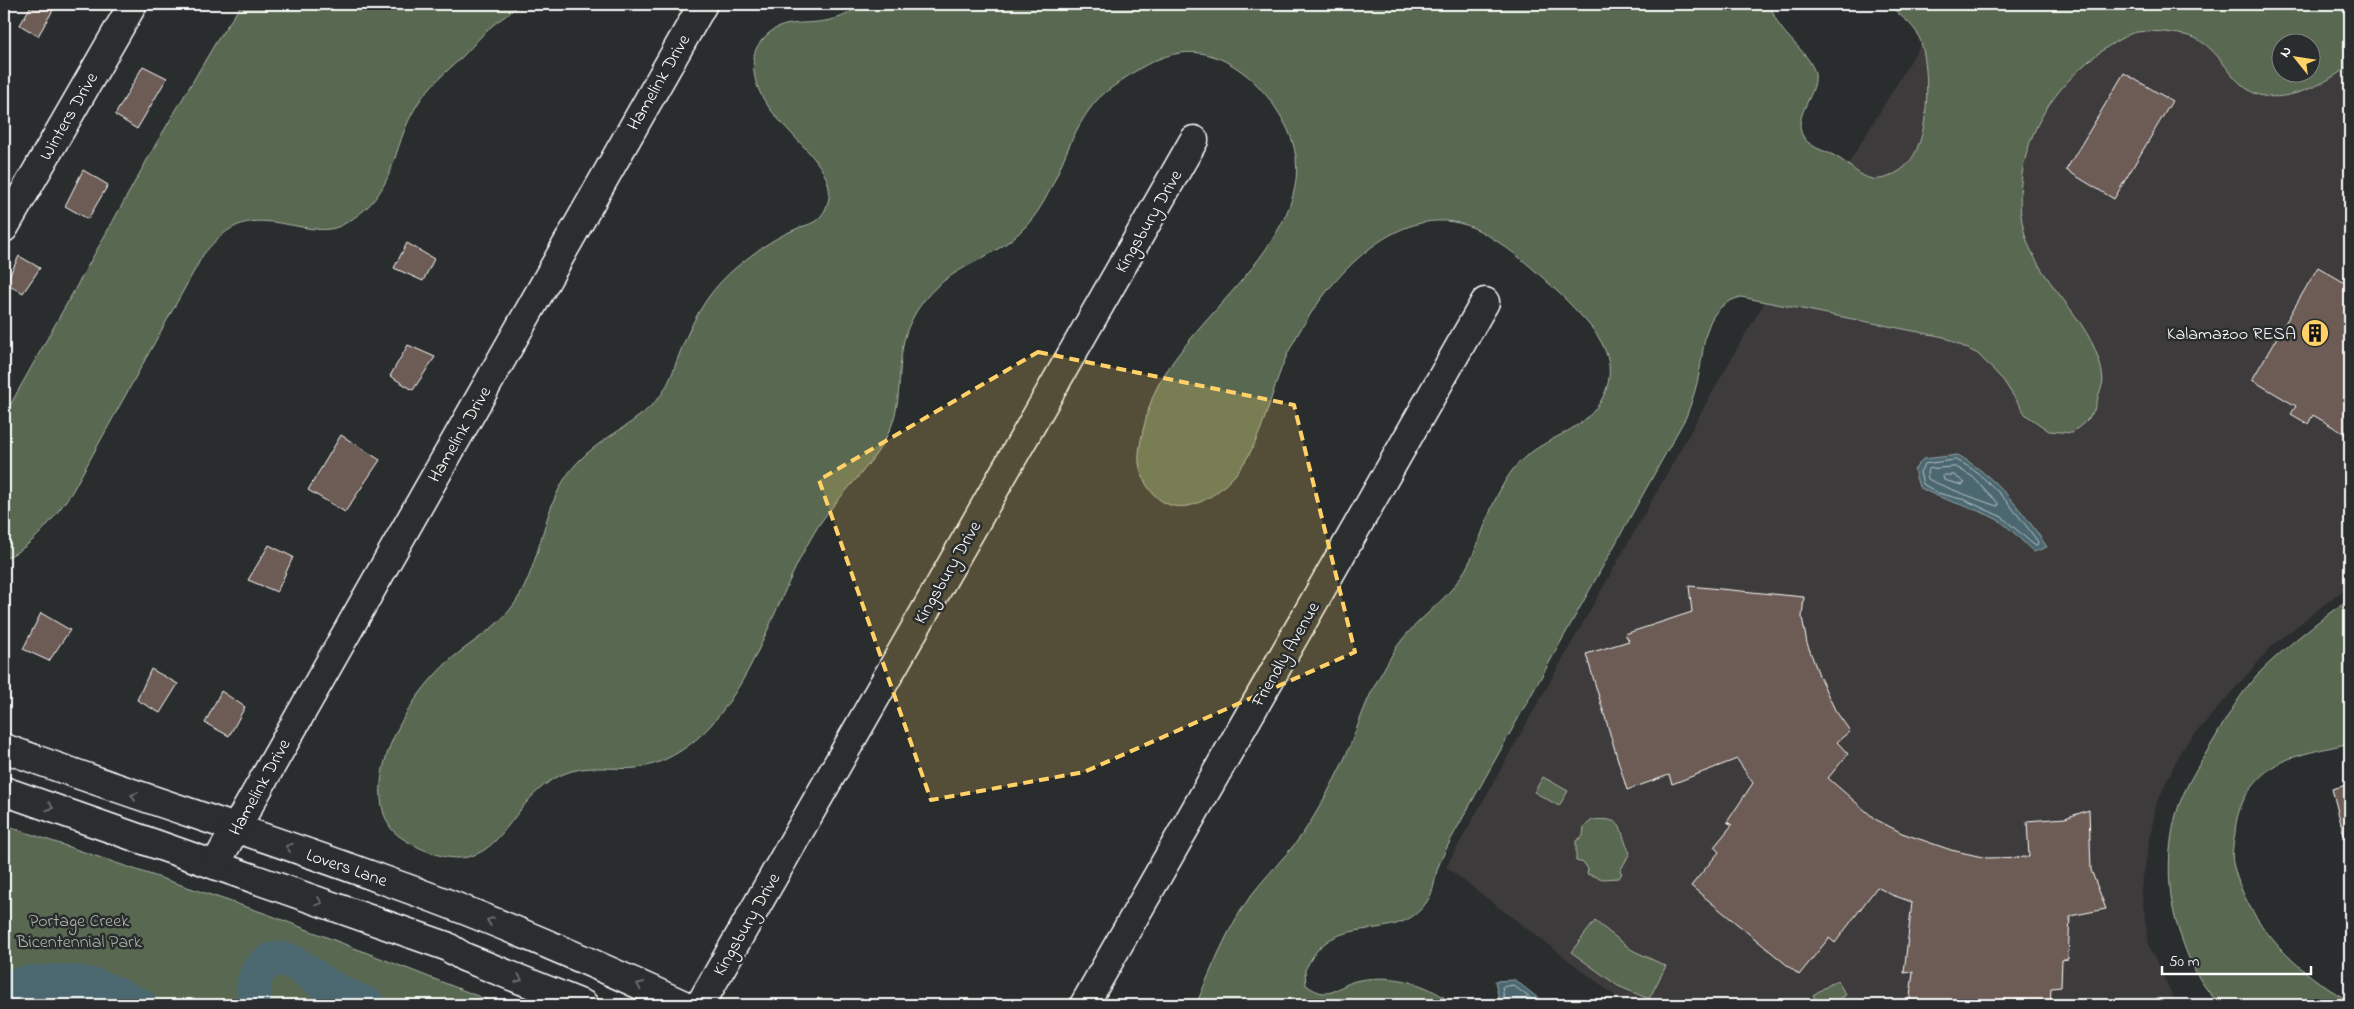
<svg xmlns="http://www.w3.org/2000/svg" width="2354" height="1009" viewBox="0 0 2354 1009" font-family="'Indie Flower',sans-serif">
<rect width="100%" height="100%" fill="#2a2d2e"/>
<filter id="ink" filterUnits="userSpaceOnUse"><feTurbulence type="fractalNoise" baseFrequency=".02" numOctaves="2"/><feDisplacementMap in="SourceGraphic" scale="10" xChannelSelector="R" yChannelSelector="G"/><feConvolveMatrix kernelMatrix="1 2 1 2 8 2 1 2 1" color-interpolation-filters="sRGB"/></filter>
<g filter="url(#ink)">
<!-- built -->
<path fill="#3e3b3a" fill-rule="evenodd" d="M1945,4H2350V588L2335,596L2273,645L2181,750L2156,805L2141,889L2149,946L2177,1005L1626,1004L1446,867L1743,338ZM2282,42H2312V72H2282Z"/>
<!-- green -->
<g fill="#586851" stroke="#acb4a8" fill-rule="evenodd">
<path d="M242,4H519C511,13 502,18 493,25C482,34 474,45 464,55C448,71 429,85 417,105C389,150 399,194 344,224C333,231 320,230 307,228C258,219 237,212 203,255L72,492C53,519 35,545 4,559V416L156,144L216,42Z"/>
<path d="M864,4H1771C1775,33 1803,44 1814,70C1822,92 1789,116 1804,138C1813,150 1829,151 1840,159C1851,166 1859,176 1872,179C1879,180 1888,178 1894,174C1905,169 1914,158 1918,146C1929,122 1930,62 1919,37C1914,24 1898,15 1889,4H2350V64C2330,83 2281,106 2254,93C2230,82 2222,52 2197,39C2186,33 2142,28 2130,34C2100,48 2070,75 2051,102C2024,139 2012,195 2026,238C2043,289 2098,324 2103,380C2103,385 2099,392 2098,398C2096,403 2095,411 2091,415C2087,422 2078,427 2072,433L2049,431L2026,415L2003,380L1978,354L1944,337L1741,297C1705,306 1705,339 1700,369C1697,386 1692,401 1686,417L1451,839C1447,848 1442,857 1438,867C1434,879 1435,891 1426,903C1401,939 1354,920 1325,943C1316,949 1310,961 1305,970L1306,985C1332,1004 1336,984 1360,980C1394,974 1428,983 1454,1005H1196C1210,972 1224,937 1243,907C1263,876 1292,853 1311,821C1322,803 1333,783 1342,764C1355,737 1362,709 1376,683C1377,681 1396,647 1398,645C1415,621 1441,605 1458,581C1480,551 1485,514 1504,483C1513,468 1519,461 1533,451C1557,434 1587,427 1602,399C1618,369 1606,343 1585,320C1559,291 1503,237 1466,225C1389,200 1316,294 1287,355C1269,394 1264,441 1235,475C1210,503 1171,525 1146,484C1143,477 1140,471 1139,463C1137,449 1147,413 1152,399C1183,315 1344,226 1283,120C1273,102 1258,83 1241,71C1197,39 1161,52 1121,81C1107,91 1099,96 1089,110C1063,146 1057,192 1027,225C989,267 941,262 911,321C894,355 905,392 891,427C874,468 836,495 814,533C777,595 760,669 711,725C692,746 665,764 637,768C615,770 593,765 572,771C500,792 508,895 412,844C396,835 390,831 384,814C368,762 413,693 450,660C472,641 499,627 515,603C544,560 541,502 576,464C601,436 639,424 661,395C671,380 673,371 679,355C693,319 708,290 739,265C755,252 774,238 794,230C800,226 808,226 814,222C820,218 825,212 827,205C844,162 765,127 755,78C752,62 752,50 764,38C780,19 802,25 825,21C844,18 848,13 864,4ZM2312,42V72H2282V42Z"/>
<path d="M2350,598V743C2330,748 2290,755 2274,766C2251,781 2237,805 2235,832C2234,842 2231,853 2233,863C2246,922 2297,974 2350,1001V1005H2221C2200,986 2189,961 2180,934C2167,898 2166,853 2176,815C2183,788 2201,762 2215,738C2227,717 2241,693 2257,675C2286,646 2317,622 2350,598Z"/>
<path d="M1543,777L1568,791L1559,806L1534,792Z"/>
<path d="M1592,820C1628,816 1618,832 1630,853L1620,871L1622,873L1619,878L1603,879L1587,874L1588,869L1584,863L1576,861V841L1583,836L1584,827Z"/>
<path d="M4,825L267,914L501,1005H4Z"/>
<path d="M1595,921L1632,950L1666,966L1649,999L1618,986L1571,952Z"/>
<path d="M1837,980L1846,995L1829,1005H1819L1813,995Z"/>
</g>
<!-- water -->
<g fill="#4b676f" stroke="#93a4a9">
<path d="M1958,455C1996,477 2023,511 2047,547L2034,552C2022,542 2011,528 1998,520C1973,506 1944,502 1919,487L1914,470L1923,459Z"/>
<path d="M1515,980L1547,1005H1500L1495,981Z"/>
</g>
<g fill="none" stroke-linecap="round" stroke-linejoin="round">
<!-- shore -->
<g stroke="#b7c2c5" stroke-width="1">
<path d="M1956,460C1988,474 2018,514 2038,542L2037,545H2034L2002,517L1965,500L1938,493L1923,484L1920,472L1925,464Z"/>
<path d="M1956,467L1973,477L1998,503V506C1994,506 1934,483 1928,479L1927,473L1929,469Z"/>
<path d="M1945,475H1954L1965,483L1962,485L1944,480L1943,477Z"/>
<path d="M1505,1005L1502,987L1513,985L1539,1005"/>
</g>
<!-- river -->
<g stroke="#4b676f" stroke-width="35">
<path d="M4,990C16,984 28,983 42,982C85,980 101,986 139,1005"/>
<path d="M254,1005C253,991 252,976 263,966C286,945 309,976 329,987C342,994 355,1000 368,1005"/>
</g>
</g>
<!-- building -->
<g fill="#6c5c55" stroke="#fff">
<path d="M32,4H41L53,10L38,36L20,25Z"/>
<path d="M143,66L167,78L137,129L115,115Z"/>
<path d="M2124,73L2172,101L2114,199L2066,170Z"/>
<path d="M83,170L108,185L88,219L65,206Z"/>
<path d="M407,243L434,259L423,281L394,268Z"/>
<path d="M19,256L40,268L23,293L6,283Z"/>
<path d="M2318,267L2350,286V437L2313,415L2308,424L2291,414L2296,406L2252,380Z"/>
<path d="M408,345L435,357L413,390L390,376Z"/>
<path d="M341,435L380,460L345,512L308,490Z"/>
<path d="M269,545L293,557L277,592L248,580Z"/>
<path d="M1689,586L1804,597L1802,617L1807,643L1820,678L1835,710L1850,731L1837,742L1848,754L1828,778L1875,819L1902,833L1951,850L1987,858L2029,857L2027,821L2065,818L2089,810L2091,870L2106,909L2070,916L2068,959L2062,960L2061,987L2051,988L2050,1005H1909L1913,972L1904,973L1912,902L1892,895L1877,887L1835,943L1829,938L1799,975L1691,886L1719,852L1714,847L1732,825L1727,822L1753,783L1737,759L1672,784L1669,775L1627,790L1586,654L1629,641L1625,634L1692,612Z"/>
<path d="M41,613L70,630L49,661L23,649Z"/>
<path d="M151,669L178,684L160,713L137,700Z"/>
<path d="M221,691L245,707L229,736L205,723Z"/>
<path d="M2350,784V838L2345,839L2332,789Z"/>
</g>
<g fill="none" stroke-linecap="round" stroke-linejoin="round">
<defs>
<g id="minor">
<path d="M4,228L133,4"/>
<path d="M4,748C129,794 256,833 381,879C484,915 585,959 684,1005"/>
<path d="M4,791L446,946L464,957L584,1005"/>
<path d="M215,865L703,4"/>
<path d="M700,1005L1194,140"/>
<path d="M1084,1005L1485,302"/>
</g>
</defs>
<!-- minor casing -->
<use href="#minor" stroke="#fff" stroke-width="31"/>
<!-- minor -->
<use href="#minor" stroke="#2a2d2e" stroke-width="28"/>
</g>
<!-- one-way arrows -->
<defs><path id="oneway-chevron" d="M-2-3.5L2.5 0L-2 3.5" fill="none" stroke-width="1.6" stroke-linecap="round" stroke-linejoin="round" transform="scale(1.25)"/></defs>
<g stroke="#6a6c6d">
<use href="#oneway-chevron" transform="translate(134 796) rotate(-162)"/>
<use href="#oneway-chevron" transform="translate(50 807) rotate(19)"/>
<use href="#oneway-chevron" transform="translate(289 847) rotate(-161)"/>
<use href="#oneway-chevron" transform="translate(319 902) rotate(19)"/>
<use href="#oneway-chevron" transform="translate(490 921) rotate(-159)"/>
<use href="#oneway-chevron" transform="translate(519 979) rotate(22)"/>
<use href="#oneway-chevron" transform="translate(640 985) rotate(-155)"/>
</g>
</g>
<!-- marked area -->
<path fill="#ffd166" fill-opacity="0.2" stroke="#ffd166" stroke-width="4" stroke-dasharray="10 6" stroke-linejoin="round" d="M1038,352L1294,405L1355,652L1084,772L931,800L819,480Z"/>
<!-- icons -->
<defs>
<symbol id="building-disc" viewBox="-11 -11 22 22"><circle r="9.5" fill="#ffd166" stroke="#2a2d2e"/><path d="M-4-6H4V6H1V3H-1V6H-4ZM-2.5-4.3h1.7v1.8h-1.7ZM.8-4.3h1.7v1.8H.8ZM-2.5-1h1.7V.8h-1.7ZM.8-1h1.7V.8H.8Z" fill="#111"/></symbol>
</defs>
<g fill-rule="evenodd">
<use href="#building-disc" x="2299" y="317" width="32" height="32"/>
</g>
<g text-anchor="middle" stroke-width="5" stroke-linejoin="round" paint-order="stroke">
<!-- street labels -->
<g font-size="18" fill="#fff" stroke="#2a2d2e">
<text transform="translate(658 82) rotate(-60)" y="6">Hamelink Drive</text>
<text transform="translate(68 116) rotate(-60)" y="6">Winters Drive</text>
<text transform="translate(1148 221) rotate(-60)" y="6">Kingsbury Drive</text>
<text transform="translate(459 434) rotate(-60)" y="6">Hamelink Drive</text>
<text transform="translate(947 572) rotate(-60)" y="6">Kingsbury Drive</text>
<text transform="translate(1285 654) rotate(-60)" y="6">Friendly Avenue</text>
<text transform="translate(259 787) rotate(-61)" y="6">Hamelink Drive</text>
<text transform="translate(347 867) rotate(19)" y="6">Lovers Lane</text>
<text transform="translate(746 924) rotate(-60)" y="6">Kingsbury Drive</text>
</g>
<!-- poi labels -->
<g font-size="18" fill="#fff" stroke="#2a2d2e" text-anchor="end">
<text x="2296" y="339">Kalamazoo RESA</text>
</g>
<!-- park labels -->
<g font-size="18" fill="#acb4a8" stroke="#2a2d2e">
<text x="79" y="926">Portage Creek<tspan x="79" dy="21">Bicentennial Park</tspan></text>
</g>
</g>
<!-- margin -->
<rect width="2354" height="1009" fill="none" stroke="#2a2d2e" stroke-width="20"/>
<rect x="10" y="10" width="2334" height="989" fill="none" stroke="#fff" stroke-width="2" filter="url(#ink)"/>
<!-- north arrow -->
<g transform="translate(2296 58) rotate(300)"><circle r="24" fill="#2a2d2e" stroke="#7f8182"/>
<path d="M0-4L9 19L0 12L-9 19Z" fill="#ffd166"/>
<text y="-8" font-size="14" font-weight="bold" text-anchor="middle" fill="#ffffff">N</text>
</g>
<!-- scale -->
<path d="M2162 966v8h149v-8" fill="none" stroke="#ffffff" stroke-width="2.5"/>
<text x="2169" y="966" font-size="15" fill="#ffffff" stroke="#2a2d2e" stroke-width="4" paint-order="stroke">50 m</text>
</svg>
